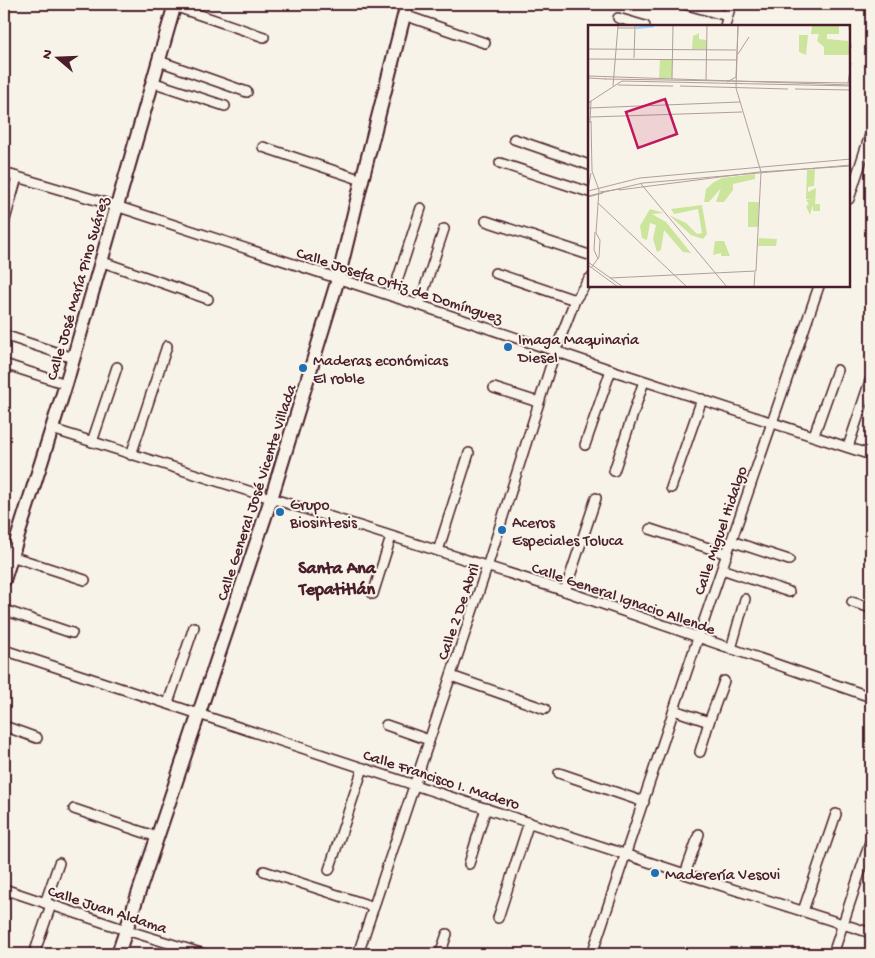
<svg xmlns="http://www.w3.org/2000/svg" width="875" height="958" viewBox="0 0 875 958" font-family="'Gochi Hand',sans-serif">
<rect width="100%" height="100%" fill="#f7f3e8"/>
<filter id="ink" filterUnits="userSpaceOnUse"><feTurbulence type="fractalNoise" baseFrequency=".02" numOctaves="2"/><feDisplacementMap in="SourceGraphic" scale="10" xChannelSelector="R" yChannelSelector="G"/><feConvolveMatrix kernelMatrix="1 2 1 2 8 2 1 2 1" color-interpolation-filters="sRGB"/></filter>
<g filter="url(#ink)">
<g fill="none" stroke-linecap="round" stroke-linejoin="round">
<defs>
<g id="minor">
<path d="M684,4L727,16"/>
<path d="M174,6L264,37"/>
<path d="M404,15L485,43"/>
<path d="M618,18L645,26"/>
<path d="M725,26L731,4"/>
<path d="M159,61L247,92"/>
<path d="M152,82L225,106"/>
<path d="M514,139L589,165"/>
<path d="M263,147L362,180"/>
<path d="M500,163L589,192"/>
<path d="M4,173L116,206L419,305L611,370L871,455"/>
<path d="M849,199L871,132"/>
<path d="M486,221L589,255"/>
<path d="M4,223L17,177"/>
<path d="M100,261L208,299"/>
<path d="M495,273L575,300"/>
<path d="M392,296L421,208"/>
<path d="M419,305L444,229"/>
<path d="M4,335L73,358"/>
<path d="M4,364L66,384"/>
<path d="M494,388L538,402"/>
<path d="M52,429L565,591L871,697"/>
<path d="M814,435L837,370"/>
<path d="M92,442L117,367"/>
<path d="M585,445L611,370"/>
<path d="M848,447L871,378"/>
<path d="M131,455L167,346"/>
<path d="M614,471L644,381"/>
<path d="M671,488L702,399"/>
<path d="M650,529L727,554"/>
<path d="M731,541L789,560"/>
<path d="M438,551L469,453"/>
<path d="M11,556L85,580"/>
<path d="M722,569L789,592"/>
<path d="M565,591L596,498"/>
<path d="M373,594L391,537"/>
<path d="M852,602L871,608"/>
<path d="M4,610L72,633"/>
<path d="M731,649L745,599"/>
<path d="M4,650L685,874L871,933"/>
<path d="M451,676L545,709"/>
<path d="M168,703L194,627"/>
<path d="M674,710L709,722L724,681"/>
<path d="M386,725L429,740"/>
<path d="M4,726L37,738"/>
<path d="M700,752L709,722"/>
<path d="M559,773L644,802"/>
<path d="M74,809L157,837"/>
<path d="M469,864L486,808"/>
<path d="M329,870L363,768"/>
<path d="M264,871L374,907"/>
<path d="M685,874L699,834"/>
<path d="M4,889L126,930L204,954"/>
<path d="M45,903L59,863"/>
<path d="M803,911L836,814"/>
<path d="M498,918L529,822"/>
<path d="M34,954L51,905"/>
<path d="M358,954L487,567L555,352L575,300L589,279"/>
<path d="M440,954L447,934"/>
<path d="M592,954L698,638L819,286"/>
<path d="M833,954L871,839"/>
</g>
<g id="secondary">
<path d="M4,580L66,384L175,4"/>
<path d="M118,954L271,499L338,279L362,180L407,4"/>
</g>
</defs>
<!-- minor casing -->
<use href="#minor" stroke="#4a1f2b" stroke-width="12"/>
<!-- secondary casing -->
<use href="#secondary" stroke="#4a1f2b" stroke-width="16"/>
<!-- minor -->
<use href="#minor" stroke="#f7f3e8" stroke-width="9"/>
<!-- secondary -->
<use href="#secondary" stroke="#f7f3e8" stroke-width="12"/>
</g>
</g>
<!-- markers -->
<g fill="#1f6fb2" stroke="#f7f3e8" stroke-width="2">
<circle cx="508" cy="347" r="5"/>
<circle cx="303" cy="368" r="5"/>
<circle cx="280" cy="512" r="5"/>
<circle cx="502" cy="530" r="5"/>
<circle cx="655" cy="873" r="5"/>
</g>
<g text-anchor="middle" stroke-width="4" stroke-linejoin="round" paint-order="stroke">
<!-- street labels -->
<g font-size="16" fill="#4a1f2b" stroke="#f7f3e8">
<text transform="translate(400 284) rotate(18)" y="6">Calle Josefa Ortiz de Domínguez</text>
<text transform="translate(76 288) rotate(-74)" y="6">Calle José María Pino Suárez</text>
<text transform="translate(255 492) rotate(-72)" y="6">Calle General José Vicente Villada</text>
<text transform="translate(719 530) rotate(-71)" y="6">Calle Miguel Hidalgo</text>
<text transform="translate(624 597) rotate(19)" y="6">Calle General Ignacio Allende</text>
<text transform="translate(457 611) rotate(-71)" y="6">Calle 2 De Abril</text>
<text transform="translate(442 778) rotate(18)" y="6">Calle Francisco I. Madero</text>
<text transform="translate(108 908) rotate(18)" y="6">Calle Juan Aldama</text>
</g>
<!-- poi labels -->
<g font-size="16" fill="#4a1f2b" stroke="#f7f3e8" text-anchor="start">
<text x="518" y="344">Imaga Maquinaria<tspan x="518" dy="18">Diesel</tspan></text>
<text x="313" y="365">Maderas económicas<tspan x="313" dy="18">El roble</tspan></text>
<text x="290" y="509">Grupo<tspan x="290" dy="18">Biosintesis</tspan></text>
<text x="512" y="527">Aceros<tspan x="512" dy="18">Especiales Toluca</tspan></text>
<text x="665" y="879">Maderería Vesovi</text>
</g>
<!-- neighbourhood labels -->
<g font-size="18" font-weight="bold" fill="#4a1f2b" stroke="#f7f3e8">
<text x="337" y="573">Santa Ana<tspan x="337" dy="21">Tepatitlán</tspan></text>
</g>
</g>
<!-- overview -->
<g transform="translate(588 25)">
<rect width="262" height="262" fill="#f7f3e8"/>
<path d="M224,1H251V9H239V14L260,16L262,30H236V22L229,16L231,9H223ZM111,8V14L118,15V24H104L105,11ZM211,10H220L218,30L211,27ZM72,34H84V53H71ZM227,144L226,161L220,162V167L228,163L227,179H232V186H225V180L222,190L218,181L221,179L218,175H223L218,174L219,145ZM167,149V154L145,159V165L136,177H128L133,163L121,177H116L118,164L126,157L134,153ZM160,177H171L170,202H160ZM114,180L119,209L115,214L103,210L81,190L98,198L109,209L114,208L110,184L86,189L83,184ZM62,184L76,188L64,189L78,197L103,228L95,227L76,205L73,225L69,227L65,214L68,200L62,198L59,215L54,213L52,201ZM171,213L189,214L188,221H170ZM127,216H136L142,231H133V228L125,230Z" fill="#cbe59c"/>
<path fill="none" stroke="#a1d3fe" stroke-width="2.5" d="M48,3L66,1"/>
<path fill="none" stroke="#b29e9c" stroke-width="1" d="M261,1L263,23M30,3H47M0,24L148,25M150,29L161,12M46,33L47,1M0,34L149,35M0,51L263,60M0,53L18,54M17,54L263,58M84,54L85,1M118,55L119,1M139,57L148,52L150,1M260,58L263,38M30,60L85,61M25,61L30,1M92,61L200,64M207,64L263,65M0,78L34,56L263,61M1,83L152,77M3,92L154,87M3,96L4,146L11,165L8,208L12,215L11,232L3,243M2,98L3,76M53,159L139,262M0,165L3,148M31,165L171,147L263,141M0,166L52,153L263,134M12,167L32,164M0,171L55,158L263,140M0,172L15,168M10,178L99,262M7,207L6,225L10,234M0,237L35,262M0,240L30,262M22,253L168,246L173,147L148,63L150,1M166,262L167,247"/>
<path fill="#c2185b" fill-opacity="0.15" stroke="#c2185b" stroke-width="2.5" d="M77,74L89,109L50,123L38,87Z"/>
<rect width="262" height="262" fill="none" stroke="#4a1f2b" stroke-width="2.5"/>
</g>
<!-- margin -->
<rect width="875" height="958" fill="none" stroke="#f7f3e8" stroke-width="20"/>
<rect x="10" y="10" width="855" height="938" fill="none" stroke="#4a1f2b" stroke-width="2" filter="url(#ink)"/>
<!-- north arrow -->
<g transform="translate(58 58) rotate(289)" stroke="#f7f3e8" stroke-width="4" paint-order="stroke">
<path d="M0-4L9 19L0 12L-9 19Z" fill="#4a1f2b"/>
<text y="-8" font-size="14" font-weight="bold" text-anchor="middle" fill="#4a1f2b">N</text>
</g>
</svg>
